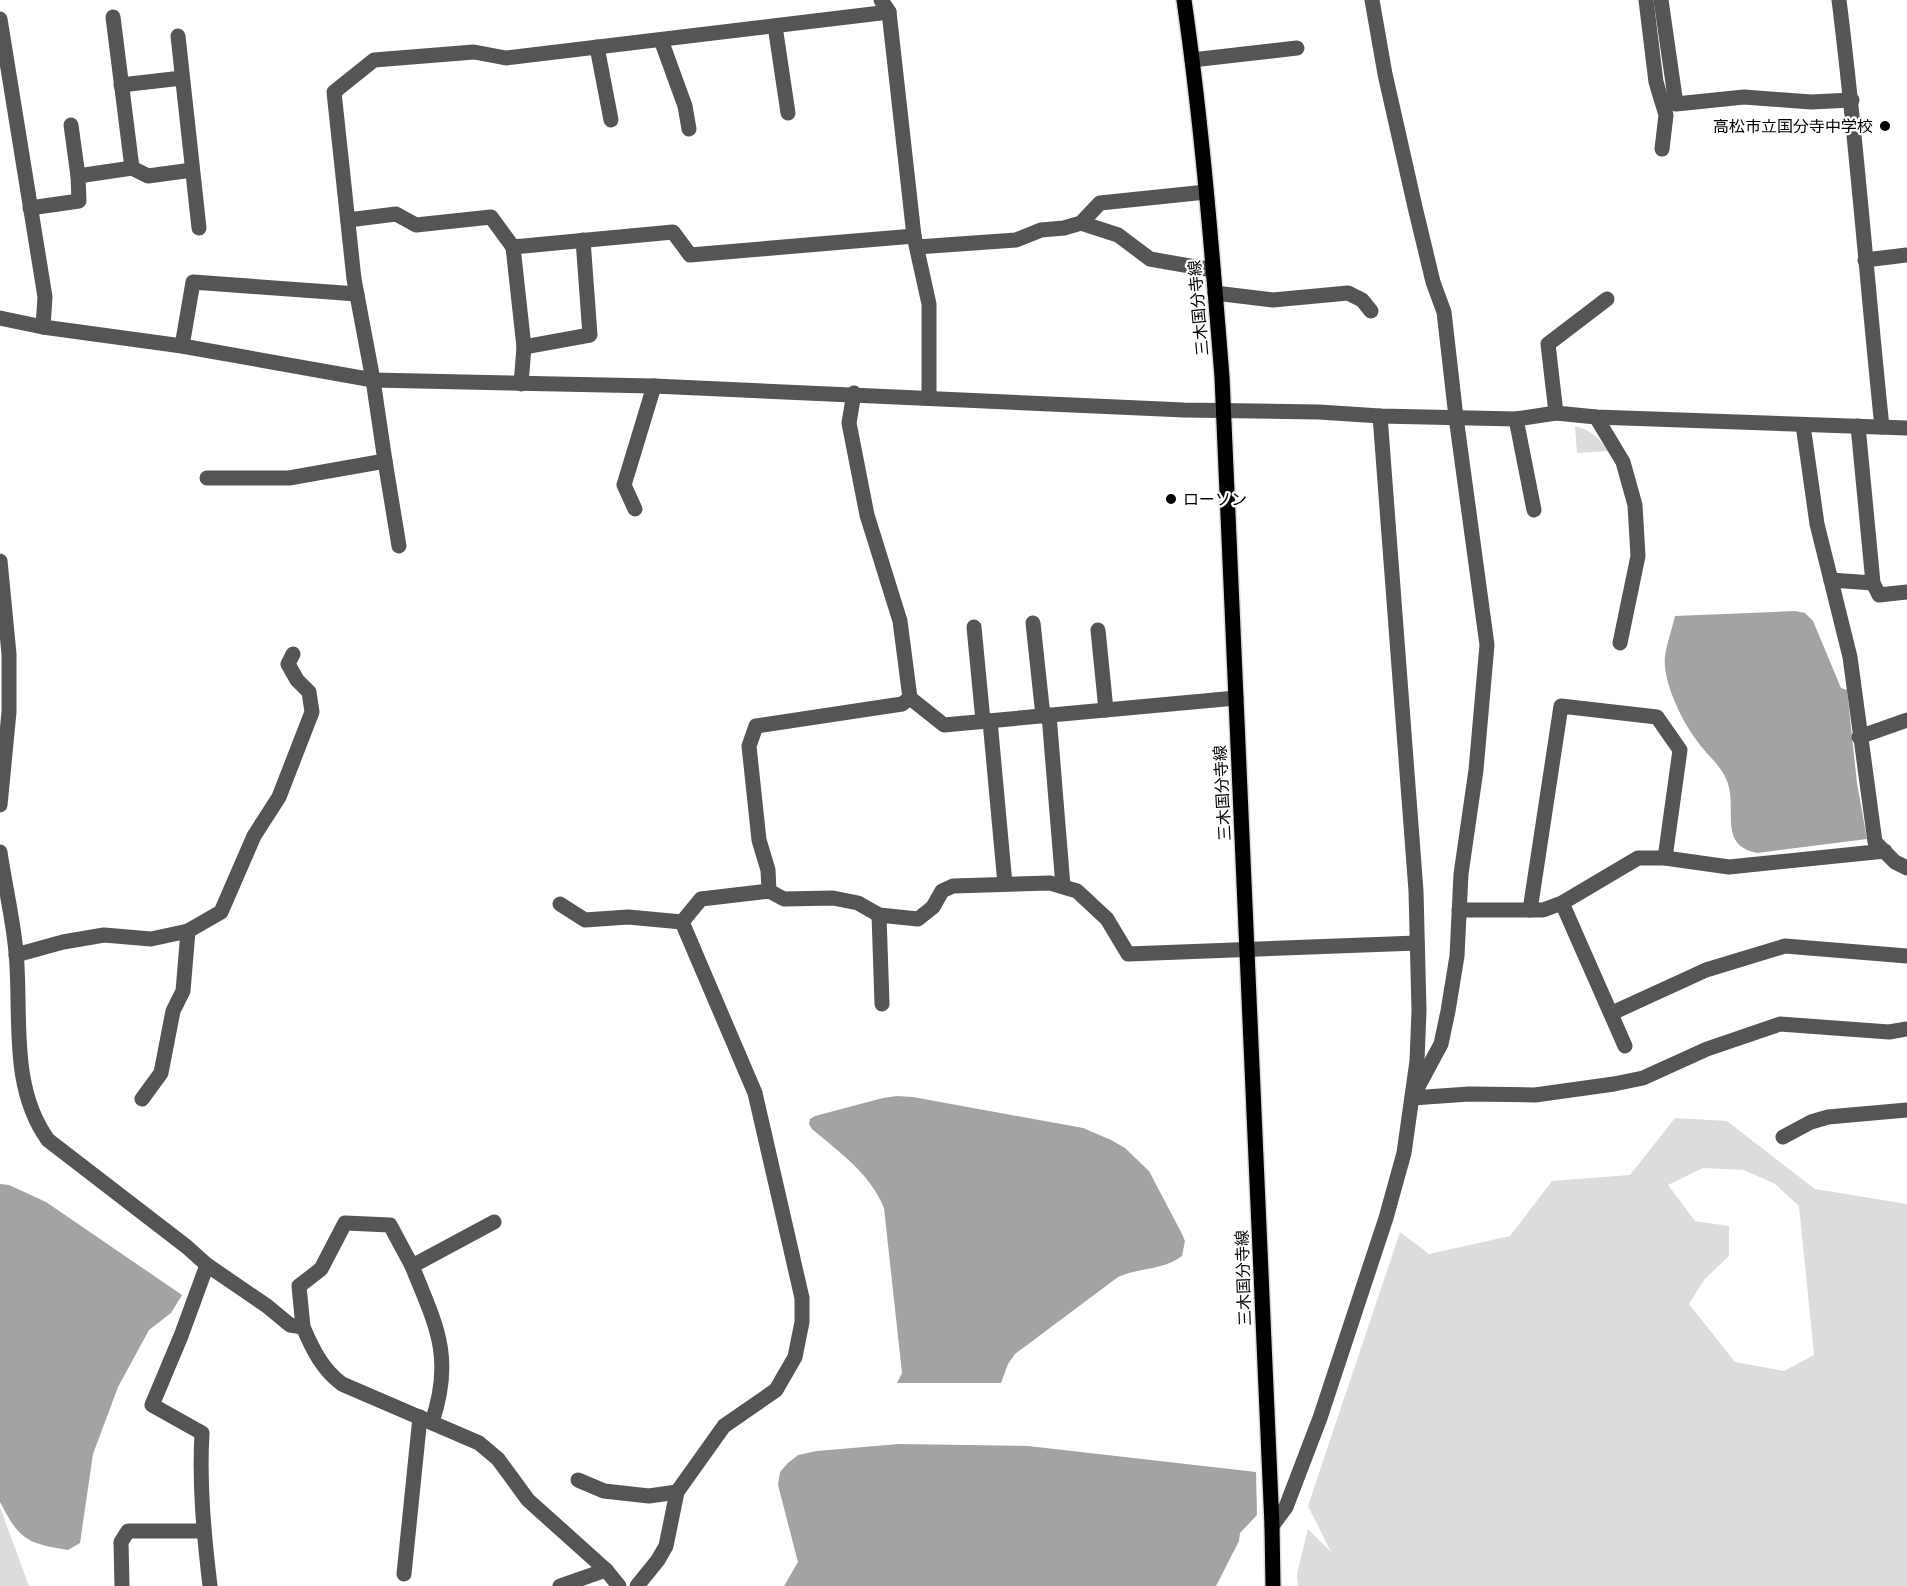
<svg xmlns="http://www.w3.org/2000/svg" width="1907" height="1586" viewBox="0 0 1907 1586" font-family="'PT Sans','Noto Sans JP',sans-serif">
<rect width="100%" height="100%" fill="#fff"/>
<!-- green -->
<g fill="#dcdcdc" fill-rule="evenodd">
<path d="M1575,426C1591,430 1599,438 1608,451L1577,453Z"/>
<path d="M1675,1118L1727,1121L1815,1189L1907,1204V1586H1298L1297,1574L1308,1529L1331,1552L1308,1506L1400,1232L1429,1254L1510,1236L1552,1181L1630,1175ZM1703,1168L1744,1170L1775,1184L1799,1206L1814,1355L1784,1371L1735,1362L1689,1304L1704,1280L1729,1256V1226L1695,1221L1668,1185Z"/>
<path d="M0,1507L29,1586H0Z"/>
</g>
<!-- water -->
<g fill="#a3a3a3">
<path d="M1795,611L1805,613L1813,621L1841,688L1847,690L1857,783L1867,839L1757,853C1717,845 1738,808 1727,781C1721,765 1706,754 1697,741C1682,721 1662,681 1665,656C1667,643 1672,629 1675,616Z"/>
<path d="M897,1096L913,1097L1083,1128L1111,1140L1125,1148L1149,1171L1182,1234L1185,1241L1182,1256C1164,1270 1138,1268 1118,1277L1015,1354L1008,1364L1001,1383H897L902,1373L884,1208C870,1173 839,1152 812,1129L809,1124L810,1119L815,1116L883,1098Z"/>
<path d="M0,1184L9,1185L46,1202L182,1295L171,1313L149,1330L118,1387L93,1454L80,1543L68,1550C26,1543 20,1540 0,1502Z"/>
<path d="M899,1444L1028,1446L1256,1472L1257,1515L1240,1533L1239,1541L1216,1586H784L798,1562L778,1485L780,1472L788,1463L798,1455L817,1451Z"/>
</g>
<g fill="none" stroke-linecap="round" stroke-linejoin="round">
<defs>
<path id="major" d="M1184,0C1202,125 1212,251 1222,377L1272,1526L1273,1586"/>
</defs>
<!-- major casing -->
<use href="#major" stroke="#dbdbdb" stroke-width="18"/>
<!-- minor -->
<g stroke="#555" stroke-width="15">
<path d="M881,0L889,12L914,236L929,304V398"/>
<path d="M1372,0L1385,74L1415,207L1433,282L1444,312L1456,417L1487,645L1476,770L1461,874L1457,956L1448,1011L1441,1044L1412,1098L1469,1094L1535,1095L1614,1084L1643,1078L1707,1049L1780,1024L1889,1032L1907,1029"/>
<path d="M1646,0L1656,82L1666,115L1662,149"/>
<path d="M1661,0L1676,104L1744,97L1811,102L1852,100"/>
<path d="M1839,0C1857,142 1867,285 1882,427"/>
<path d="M113,17L132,168"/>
<path d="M0,19L45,297L43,327"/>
<path d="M775,26L788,113"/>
<path d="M178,36L199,228"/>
<path d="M661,40L685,106L689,129"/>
<path d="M597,47L611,120"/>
<path d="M1192,60L1297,48"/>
<path d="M121,85L182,78"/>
<path d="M71,125L78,176"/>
<path d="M30,208L79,201L78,176L132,168L148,176L192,170"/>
<path d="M348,220L396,214L416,225L491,217L513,247"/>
<path d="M1081,223L1118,235L1150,259L1213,270"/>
<path d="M917,247L1016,240L1041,230L1064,228L1081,223L1100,203L1206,192"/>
<path d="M1865,260L1907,255"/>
<path d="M1215,293L1273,300L1348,293L1362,300L1371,311"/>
<path d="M0,318L43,327L182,346L373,380L654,386L1184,410L1319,412L1380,416L1516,419L1556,413L1596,417L1907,428"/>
<path d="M182,346L193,282L357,294"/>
<path d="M524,347L590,335L583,240"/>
<path d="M521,384L524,347L513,247L673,232L690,255L914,236"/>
<path d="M1556,413L1548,344L1607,299"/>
<path d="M1596,417L1623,462L1635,505L1638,556L1620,643"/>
<path d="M1516,419L1534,510"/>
<path d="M1803,425L1817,524L1850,657L1875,842L1895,862L1907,868"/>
<path d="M385,461L399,546"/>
<path d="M207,478H289L385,461L373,380L354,279L334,92L374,60L474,52L506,58L889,12"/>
<path d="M635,509L624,485L654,386"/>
<path d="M0,561L9,654V712L0,805"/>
<path d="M1831,580L1873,583L1858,426"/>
<path d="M1873,583L1879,595L1907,592"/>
<path d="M1033,623L1043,716"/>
<path d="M974,627L983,721"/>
<path d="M1098,630L1106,710"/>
<path d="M910,698L944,725L1236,698"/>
<path d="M1049,715L1063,886"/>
<path d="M990,721L1005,884"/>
<path d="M1859,737L1907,720"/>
<path d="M0,852C5,886 13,919 16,952C22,1015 9,1086 48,1140L187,1247L207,1265L267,1306L290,1325L303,1327C313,1350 322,1369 342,1384L479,1443L498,1459L528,1500L606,1570L619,1586"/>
<path d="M769,891L768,870L759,840L749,746L756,726L902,704L910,698L900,621L867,515L849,423L854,393"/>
<path d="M1562,903L1625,1046"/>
<path d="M560,904L585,920L628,917L682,922"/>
<path d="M1459,910H1543L1562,903L1638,858H1665L1729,867L1885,851"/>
<path d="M1530,910L1561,706L1657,717L1680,750L1665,858"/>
<path d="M879,915L882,1004"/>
<path d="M188,931L221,912L254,836L279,797L312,712L309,692L297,680L288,664L293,654"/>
<path d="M16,955L63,942L104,935L151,939L188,931L183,991L173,1011L161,1073L142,1099"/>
<path d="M1612,1013L1706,970L1785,946L1907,956"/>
<path d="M1783,1137L1811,1122L1828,1117L1907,1110"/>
<path d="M207,1265L181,1336L152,1405L202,1433C199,1485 204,1535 210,1586"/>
<path d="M303,1327L299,1286L321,1269L345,1223L390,1225L412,1266"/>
<path d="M432,1422C454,1357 436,1325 412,1266L494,1222"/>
<path d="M578,1480L604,1491L649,1496L677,1492"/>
<path d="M1272,1526L1286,1507L1320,1418L1386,1218L1404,1153L1417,1061L1419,1011L1416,891L1380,416"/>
<path d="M404,1574L420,1417"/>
<path d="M122,1586L121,1542L128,1531H204"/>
<path d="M560,1586L606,1570"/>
<path d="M637,1586L658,1560L666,1546L677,1492L724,1426L776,1390L795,1357L802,1322V1298L755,1093L682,922L701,899L769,891L784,899L833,898L858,903L879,915L918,919L933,907L942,891L953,886L1050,883L1077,891L1107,919L1128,954L1417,943"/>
</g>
<!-- major -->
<use href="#major" stroke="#000" stroke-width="15"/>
</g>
<!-- markers -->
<g fill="#000" stroke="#fff" stroke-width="2">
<circle cx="1885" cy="126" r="6"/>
<circle cx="1171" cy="499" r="6"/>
</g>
<g text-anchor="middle" stroke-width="4.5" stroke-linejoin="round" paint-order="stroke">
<!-- poi labels -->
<g font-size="16" fill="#000" stroke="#fff" text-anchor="end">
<text x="1873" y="132">高松市立国分寺中学校</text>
<text x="1183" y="505" text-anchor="start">ローソン</text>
</g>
<!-- street labels -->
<g font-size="16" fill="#000" stroke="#fff">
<text transform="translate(1198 308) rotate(-95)" y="6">三木国分寺線</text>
<text transform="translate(1222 793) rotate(-93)" y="6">三木国分寺線</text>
<text transform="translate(1243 1278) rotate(-92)" y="6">三木国分寺線</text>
</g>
</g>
</svg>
